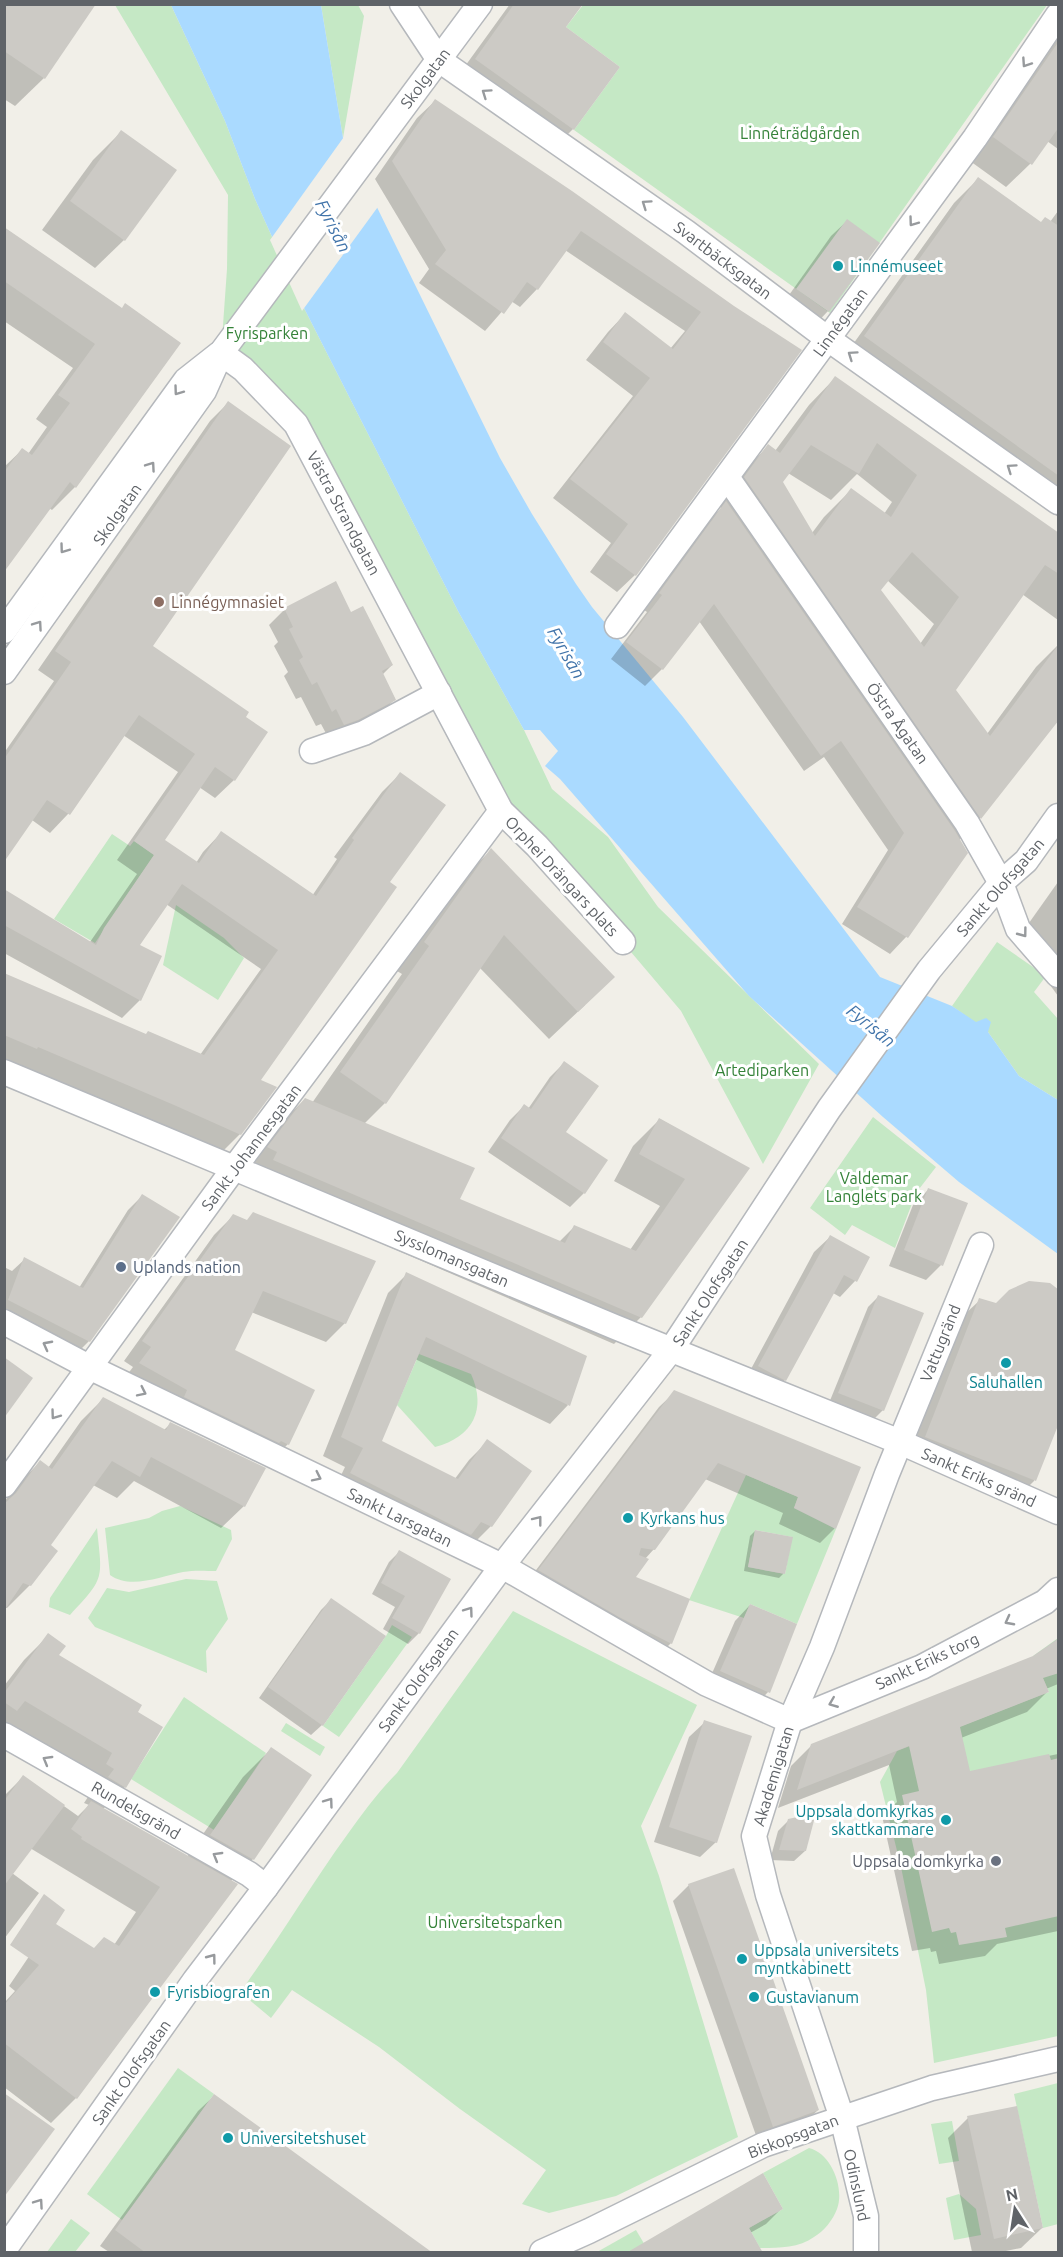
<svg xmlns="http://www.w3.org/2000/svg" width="1063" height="2257" viewBox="0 0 1063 2257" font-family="Ubuntu,sans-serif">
<rect width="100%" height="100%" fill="#f1efe8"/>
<!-- green -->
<g fill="#c5e8c5" fill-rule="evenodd">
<path d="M115,5H171L225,121L255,199L305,310L458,611L524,730L552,789L608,837L658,907L819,1064L763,1164L681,1011L485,780L296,424L221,353L227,269L228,195Z"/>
<path d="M321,5H358L364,16L343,138Z"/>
<path d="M583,5H1047L830,313L574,130L620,67L566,27Z"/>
<path d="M112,834L130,846L134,841L154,855L95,943L54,919Z"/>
<path d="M176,905L224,938L244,958L218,1000L163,965Z"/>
<path d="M997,942L1046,976L1034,992L1058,1019V1100L1019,1076L988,1032L952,1006Z"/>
<path d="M873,1117L936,1167L916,1193L895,1248L852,1225L845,1235L810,1208Z"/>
<path d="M419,1354L471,1374C487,1409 473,1437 435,1447L397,1405Z"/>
<path d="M746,1475L798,1497L794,1508L836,1529L797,1624L750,1604L744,1618L689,1600ZM755,1530L792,1537L785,1574L748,1567Z"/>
<path d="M180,1506L231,1530L232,1539L216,1571C206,1571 194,1570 183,1572C161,1576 131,1590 110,1575L105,1528L149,1518L162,1511Z"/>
<path d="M97,1528C102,1579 106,1577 70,1615L49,1607L50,1598Z"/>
<path d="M186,1579L217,1581L228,1619L206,1651L207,1673L95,1627L88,1618L107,1588L129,1592Z"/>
<path d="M513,1611L697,1705L641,1826L659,1876L738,2137L616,2196L549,2213L522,2204L546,2170L460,2109L379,2047L292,1990L271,2018L240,1992C278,1941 310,1886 347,1835C363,1813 378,1792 397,1773Z"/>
<path d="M392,1625L412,1637L339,1737L323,1726L386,1636Z"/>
<path d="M1058,1638V2036L934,2063L926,1990L901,1867L880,1782L897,1751L1049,1692L1033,1656Z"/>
<path d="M184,1697L266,1753L214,1830L131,1779Z"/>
<path d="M286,1723L325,1747L320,1756L281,1731Z"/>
<path d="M178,2068L214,2094L122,2220L87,2194Z"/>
<path d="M1058,2083V2224L1043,2228L1014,2094Z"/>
<path d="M952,2121L959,2161L939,2164L931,2124Z"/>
<path d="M809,2148C831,2153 845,2188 837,2209C833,2220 824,2231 814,2237C799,2248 778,2248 760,2248L749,2228L783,2209L763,2173Z"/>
<path d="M959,2194L976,2209L981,2235L954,2240L946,2198Z"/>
<path d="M71,2219L90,2233L75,2252H47Z"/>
<path d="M636,2230L649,2252H597Z"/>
</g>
<!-- water -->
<path fill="#aadaff" d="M171,5H321L343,138L500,458L532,514L576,584L592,607L683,717L880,977L952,1006L976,1022L986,1018L991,1022L988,1032L1019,1076L1058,1100V1254L959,1182L883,1117L749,996L560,779L545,766L558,751L540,730H524L458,611L305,310L255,199L225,121Z"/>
<!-- pier -->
<path fill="#f1efe8" d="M346,134L380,204L302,311L270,240Z"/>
<!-- shadow -->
<g fill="#0003" fill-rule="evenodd">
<path d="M4,4L44,78L15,106L4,99Z"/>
<path d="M510,4H580L564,28L573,129L553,149L455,80Z"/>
<path d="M1058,35V149L1047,141L1030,164L1006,187L970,161Z"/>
<path d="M435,101L734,308L635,575L617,592L590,572L611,543L553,498L633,396L586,360L608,332L625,314L670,349L685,331L565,250L537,289L520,307L511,301L485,331L419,283L429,269L375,179L417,118Z"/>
<path d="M121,132L175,170L124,240L95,268L42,230L93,160Z"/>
<path d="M978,179L1040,224L1050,222L1058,211V517L841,361L954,203Z"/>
<path d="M847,221L828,311L813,327L782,305L831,236Z"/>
<path d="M4,229L121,309L75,487L52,510L49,508L4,570V467L22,450L28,454L47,427L36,419L73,368L4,321Z"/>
<path d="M835,378L1058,534V620L1022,594L954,690L987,734L1036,667L1058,645V718L980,818L959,840L966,853L906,937L890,954L842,924L888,850L824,757L804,771L699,621L662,669L645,686L611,659L647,612L644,610L710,520L721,508L718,504L742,473L768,446L775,451L809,405ZM788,473L831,500L857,474L892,502L884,514L851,490L824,517L812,533L782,482ZM887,580L934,624L920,644L879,590Z"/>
<path d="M228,403L151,646L244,717L234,780L215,798L199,787L163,840L196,863L203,852L221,833L312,896L337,859L334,857L382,792L400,774L388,882L259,1081L240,1134L221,1153L19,1065L17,1067L4,1061V974L145,1035L200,1055L261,969L166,904L137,946L140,1000L122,1018L4,953V891L90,942L137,874L117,860L178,772L123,735L68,814L50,833L32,820L4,860V753L54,681L38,670L210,421Z"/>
<path d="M335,583L351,614L392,665L382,675L395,699L379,715L329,739L321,724L316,726L301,697L296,699L284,676L288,672L274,646L278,642L269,625L284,610Z"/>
<path d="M491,850L585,1005L549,1039L479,967L385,1103L364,1124L458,1200L559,1242L574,1227L630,1250L660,1206L614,1181L633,1146L660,1119L747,1169L641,1317L614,1344L248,1186L242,1174L278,1126L305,1099L312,1103L402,974L397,971L463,878Z"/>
<path d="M1058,882V996L1024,949V930Z"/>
<path d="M564,1063V1132L584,1193L570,1207L488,1152L510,1120L524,1106L528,1109L550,1077Z"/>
<path d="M929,1189L941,1265L926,1280L889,1266L913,1205Z"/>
<path d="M142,1196L89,1341L75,1355L4,1319V1267L12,1271L25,1259L79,1288L128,1210Z"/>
<path d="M233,1216L246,1221L345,1323L326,1342L251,1312L233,1351L288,1444L269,1463L121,1383L133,1367L124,1361L214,1235Z"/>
<path d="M830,1237L868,1258L855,1281L840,1297L833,1293L785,1380L770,1395L744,1382L814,1252Z"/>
<path d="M407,1274L568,1405L550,1424L415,1359L380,1442L454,1480L469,1460L488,1441L491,1526L472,1545L333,1492L345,1467L323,1456L388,1293Z"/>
<path d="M878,1297L883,1410L872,1421L829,1403L868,1307Z"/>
<path d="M980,1300L1058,1419L1034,1481L1019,1496L910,1453L964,1315Z"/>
<path d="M675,1392L835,1528L820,1543L779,1524L783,1513L705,1479L654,1549L645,1559L634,1577L671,1643L656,1658L524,1586L659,1407Z"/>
<path d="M103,1399L163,1431L170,1424L244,1506L221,1528L134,1481L117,1498L93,1485L49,1545L30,1585L7,1608H4V1502L18,1484L40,1462L48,1468L81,1421Z"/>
<path d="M755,1531L784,1573L779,1578L744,1571L750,1536Z"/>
<path d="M399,1552L449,1580L419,1633L408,1644L383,1629L395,1607L372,1594L389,1562Z"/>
<path d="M331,1600L322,1725L311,1735L259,1698L321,1610Z"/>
<path d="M750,1605L768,1692L753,1708L706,1687L735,1621Z"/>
<path d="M49,1635L57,1655L136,1713L125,1787L103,1809L187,1857L243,1777L271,1749L310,1776L253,1859L230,1882L236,1885L76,2098L51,2123L4,2087V2003L15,1991L9,1986L32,1952L94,1950L114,1945L136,1912L30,1848L12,1873L39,1893L4,1939V1796L23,1777L78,1816L89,1805L84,1803L90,1794L4,1727V1686L24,1660Z"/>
<path d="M1058,1639V1684L1046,1689L1047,1692L1027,1712L961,1738L969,1772L1058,1754V1931L997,1944L985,1956L939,1964L936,1951L931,1952L930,1948L912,1951L882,1816L897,1802L889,1765L778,1808L791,1766L812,1745L1033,1657Z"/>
<path d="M705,1722L716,1842L700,1857L654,1842L689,1737Z"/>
<path d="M789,1820L805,1851L794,1861L770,1860L778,1831Z"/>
<path d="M689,1885L818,2110L802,2125L758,2141L673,1901Z"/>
<path d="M214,2096L430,2252H109L100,2246L198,2111Z"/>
<path d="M968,2118L1042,2228L1021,2248L1001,2252H972L948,2138Z"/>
<path d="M782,2208L766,2224L750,2233L635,2252Z"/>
</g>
<!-- building -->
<g fill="#cccac5" fill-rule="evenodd">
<path d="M4,4H96L45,79L4,51Z"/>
<path d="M514,4H583L566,27L620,67L574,130L475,59Z"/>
<path d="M1059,41V127L1032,165L993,137Z"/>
<path d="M435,99L572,191L734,306L802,350L636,576L606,554L628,524L570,479L650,378L603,342L625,312L673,349L701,312L581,231L538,290L527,282L504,314L435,264L446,250L392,161Z"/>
<path d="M121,130L177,170L125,241L70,201Z"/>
<path d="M978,177L1041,222L1045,217L1059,226V476L864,336Z"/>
<path d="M847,219L880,243L829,312L796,289Z"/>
<path d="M4,227L122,308L125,303L181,343L76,488L70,482L4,572V472L22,448L32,455L70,403L58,395L95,344L4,281Z"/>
<path d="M835,376L1059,533V574L1045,565L956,690L990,736L1059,644V720L981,819L744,477L768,444L780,453ZM877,443L917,475L891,517L851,488L815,536L783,482L811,445L859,474ZM912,552L959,597L924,647L881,590Z"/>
<path d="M228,401L291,446L153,646L249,712L246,717L268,732L235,781L215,767L165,840L199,863L221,831L316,896L354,840L352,838L400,772L446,805L390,882L397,887L261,1080L277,1087L241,1135L174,1105L38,1047L37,1049L4,1035V973L146,1034L148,1031L204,1055L278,950L182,884L140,945L162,956L141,1001L4,925V889L96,945L104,928L154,855L134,841L195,754L139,715L70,815L47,800L4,862V759L71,662L55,651Z"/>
<path d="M726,501L955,831L968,853L908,938L857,907L904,833L841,741L821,756L714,604L663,670L626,642L662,595L659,593Z"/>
<path d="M336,581L351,612L363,606L393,665L382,671L396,700L358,720L344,725L336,709L332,712L317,682L312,685L299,660L303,657L289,629L293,627L284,608Z"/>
<path d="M491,848L615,977L578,1012L504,935L386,1104L340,1072L429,946L424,942Z"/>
<path d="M564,1061L599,1086L566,1132L608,1160L585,1194L501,1138L524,1104L531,1109Z"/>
<path d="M305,1098L475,1168L460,1199L565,1243L574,1225L636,1251L685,1179L639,1154L659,1118L750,1168L642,1318L273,1160L277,1152L267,1147Z"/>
<path d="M928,1188L968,1203L943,1266L904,1250Z"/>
<path d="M142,1194L180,1217L90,1342L8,1300L24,1257L83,1288Z"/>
<path d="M253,1212L376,1261L346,1324L263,1291L235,1350L315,1390L289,1445L281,1441L279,1443L184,1397L187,1390L139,1363L151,1347L142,1341L233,1214L247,1220Z"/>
<path d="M830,1235L870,1257L857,1282L844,1275L786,1381L758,1366Z"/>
<path d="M406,1272L587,1356L570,1406L426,1337L382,1441L458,1479L487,1439L532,1471L492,1527L481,1522L471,1535L350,1473L363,1448L341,1437Z"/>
<path d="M1029,1281L1050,1283L1059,1290V1423L1036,1481L925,1437L979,1298L996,1303L1009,1290Z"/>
<path d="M878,1295L924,1313L884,1411L838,1393Z"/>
<path d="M4,1357L33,1378L4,1418Z"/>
<path d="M674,1390L861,1467L836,1529L794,1508L798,1497L718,1463L655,1550L641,1548L639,1555L649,1559L636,1577L690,1599L672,1644L619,1617L538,1570Z"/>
<path d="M103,1397L166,1430L170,1422L266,1468L245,1507L151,1457L140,1477L112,1461L51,1545L58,1551L31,1586L23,1583L4,1611V1504L16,1493L40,1460L52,1469Z"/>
<path d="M755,1530L793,1537L785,1574L748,1567Z"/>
<path d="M399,1550L451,1579L420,1634L392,1618L405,1596L381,1583Z"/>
<path d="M331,1598L386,1636L323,1726L268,1687Z"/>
<path d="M750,1604L797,1624L770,1693L720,1671Z"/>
<path d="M48,1633L66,1646L59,1655L142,1705L138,1712L163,1727L126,1788L108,1777L114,1769L106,1764L112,1753L25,1701L17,1711L4,1702V1693Z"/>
<path d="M1059,1638V1673L1043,1678L1049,1692L960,1727L970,1771L1049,1754L1051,1760L1059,1758V1916L1005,1928L1007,1937L959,1945L956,1932L951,1933L949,1928L932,1932L902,1795L919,1791L909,1746L797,1790L811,1744L1033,1656Z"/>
<path d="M704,1720L752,1736L717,1843L669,1827Z"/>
<path d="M271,1747L312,1775L254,1860L210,1835Z"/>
<path d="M23,1775L65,1805L4,1886V1801Z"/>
<path d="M91,1801L238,1884L77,2099L4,2043V2005L39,1965L10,1945L44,1894L65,1910L56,1924L94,1948L104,1937L119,1946L160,1887L81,1839L82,1837L71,1829Z"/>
<path d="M816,1813L806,1851L779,1850L788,1819Z"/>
<path d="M734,1868L819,2110L773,2127L688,1884Z"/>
<path d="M4,2093L55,2129L4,2197Z"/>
<path d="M214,2094L335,2182L433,2253H146L115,2230Z"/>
<path d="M1017,2106L1043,2228L994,2239L967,2116Z"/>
<path d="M763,2173L783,2209L749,2228L763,2253H626Z"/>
</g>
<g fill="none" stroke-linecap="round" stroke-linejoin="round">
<defs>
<g id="street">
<path d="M402,4L439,60L686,232L828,339L1058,502"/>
<path d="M221,353L243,369L296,424L501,811L537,846L623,942"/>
<path d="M727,477L967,823L1001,883L1018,929L1058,975"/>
<path d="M617,626L975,138L1058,15"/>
<path d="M4,631L186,380L219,354"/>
<path d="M4,672L204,391L221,353L480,4"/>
<path d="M312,751L364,733L439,693"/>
<path d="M4,1072L615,1327L900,1442L1058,1512"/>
<path d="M4,1322L89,1367L502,1566L707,1684L790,1721L922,1667L1045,1602L1058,1590"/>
<path d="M4,1485L235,1167L501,811"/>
<path d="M4,1735L249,1874L266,1887"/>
<path d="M4,2250L195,1980L266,1887L502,1566L671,1350L829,1109L929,970L1001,883L1026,861L1058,816"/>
<path d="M542,2252L589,2231L763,2145L932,2088L1058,2059"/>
<path d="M866,2252V2216L842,2118L768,1895L754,1836L790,1721L822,1647L887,1474L981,1245"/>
</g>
</defs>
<!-- street casing -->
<use href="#street" stroke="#b5b8bc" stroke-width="27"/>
<!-- street -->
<use href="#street" stroke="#fff" stroke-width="24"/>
</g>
<!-- one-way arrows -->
<defs><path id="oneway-chevron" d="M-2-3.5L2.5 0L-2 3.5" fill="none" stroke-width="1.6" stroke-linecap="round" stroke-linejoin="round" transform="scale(1.5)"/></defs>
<g stroke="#979a9d">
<use href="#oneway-chevron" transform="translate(1026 63) rotate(124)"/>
<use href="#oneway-chevron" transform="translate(486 93) rotate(-145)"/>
<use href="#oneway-chevron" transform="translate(646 204) rotate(-145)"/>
<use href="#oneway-chevron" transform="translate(913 222) rotate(126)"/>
<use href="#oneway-chevron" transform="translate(852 355) rotate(-145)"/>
<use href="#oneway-chevron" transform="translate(178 391) rotate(126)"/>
<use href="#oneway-chevron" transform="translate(151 466) rotate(-55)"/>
<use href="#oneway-chevron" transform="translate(1011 468) rotate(-145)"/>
<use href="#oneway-chevron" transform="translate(64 549) rotate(126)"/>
<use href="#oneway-chevron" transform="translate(38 625) rotate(-55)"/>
<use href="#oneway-chevron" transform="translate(1023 933) rotate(53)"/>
<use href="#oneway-chevron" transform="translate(47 1345) rotate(-152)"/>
<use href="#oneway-chevron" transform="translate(142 1392) rotate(26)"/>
<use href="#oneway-chevron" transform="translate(55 1415) rotate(126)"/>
<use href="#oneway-chevron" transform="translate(317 1477) rotate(26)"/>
<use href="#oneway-chevron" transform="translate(538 1520) rotate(-52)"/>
<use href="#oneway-chevron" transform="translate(469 1611) rotate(-54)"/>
<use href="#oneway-chevron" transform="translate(1009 1621) rotate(152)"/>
<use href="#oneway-chevron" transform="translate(833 1703) rotate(158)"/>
<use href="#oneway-chevron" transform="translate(47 1760) rotate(-150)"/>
<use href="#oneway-chevron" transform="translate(329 1802) rotate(-54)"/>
<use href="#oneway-chevron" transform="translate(217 1856) rotate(-150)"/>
<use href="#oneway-chevron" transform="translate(212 1958) rotate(-53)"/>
<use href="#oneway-chevron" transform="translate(39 2203) rotate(-55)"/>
</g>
<!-- markers -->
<g fill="#0f9aa8" stroke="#fff" stroke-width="2">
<circle cx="838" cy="266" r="6"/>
<circle cx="1006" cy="1363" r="6"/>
<circle cx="628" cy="1518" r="6"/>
<circle cx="946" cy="1820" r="6"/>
<circle cx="742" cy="1959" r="6"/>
<circle cx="155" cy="1992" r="6"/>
<circle cx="754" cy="1997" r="6"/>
<circle cx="228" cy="2138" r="6"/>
</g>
<circle fill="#8d6e63" stroke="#fff" stroke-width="2" cx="159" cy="602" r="6"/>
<circle fill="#5c6f8a" stroke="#fff" stroke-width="2" cx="121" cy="1267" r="6"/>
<circle fill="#6b7280" stroke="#fff" stroke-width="2" cx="996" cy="1861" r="6"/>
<g text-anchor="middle" stroke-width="6" stroke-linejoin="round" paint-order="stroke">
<!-- street labels -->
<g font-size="16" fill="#5f6368" stroke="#fff">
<text transform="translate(425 78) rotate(-53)" y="6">Skolgatan</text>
<text transform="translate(723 260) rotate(37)" y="6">Svartbäcksgatan</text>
<text transform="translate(840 322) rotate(-54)" y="6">Linnégatan</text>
<text transform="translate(344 513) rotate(62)" y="6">Västra Strandgatan</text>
<text transform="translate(117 514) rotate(-55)" y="6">Skolgatan</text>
<text transform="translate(898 723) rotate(55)" y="6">Östra Ågatan</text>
<text transform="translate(562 876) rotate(47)" y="6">Orphei Drängars plats</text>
<text transform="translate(1000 887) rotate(-49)" y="6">Sankt Olofsgatan</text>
<text transform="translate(251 1147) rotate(-53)" y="6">Sankt Johannesgatan</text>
<text transform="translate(452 1258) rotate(23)" y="6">Sysslomansgatan</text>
<text transform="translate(710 1292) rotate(-57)" y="6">Sankt Olofsgatan</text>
<text transform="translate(940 1343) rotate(-68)" y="6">Vattugränd</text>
<text transform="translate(979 1477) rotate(24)" y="6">Sankt Eriks gränd</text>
<text transform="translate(400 1517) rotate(26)" y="6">Sankt Larsgatan</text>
<text transform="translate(927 1661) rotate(-25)" y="6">Sankt Eriks torg</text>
<text transform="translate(418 1680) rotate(-54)" y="6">Sankt Olofsgatan</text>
<text transform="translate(773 1776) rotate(-73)" y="6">Akademigatan</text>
<text transform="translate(136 1810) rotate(30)" y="6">Rundelsgränd</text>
<text transform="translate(131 2072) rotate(-55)" y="6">Sankt Olofsgatan</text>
<text transform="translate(793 2136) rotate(-21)" y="6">Biskopsgatan</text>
<text transform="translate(857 2185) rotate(78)" y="6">Odinslund</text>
</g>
<!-- park labels -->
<g font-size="16" fill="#348238" stroke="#fff">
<text x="800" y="139">Linnéträdgården</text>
<text x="267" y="339">Fyrisparken</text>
<text x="762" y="1076">Artediparken</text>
<text x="874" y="1184">Valdemar<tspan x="874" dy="18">Langlets park</tspan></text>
<text x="495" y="1928">Universitetsparken</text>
</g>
<!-- culture labels -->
<g font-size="16" fill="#0d838f" stroke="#fff" text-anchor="start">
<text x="850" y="272">Linnémuseet</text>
<text x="1006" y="1388" text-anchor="middle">Saluhallen</text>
<text x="640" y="1524">Kyrkans hus</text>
<text x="934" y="1817" text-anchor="end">Uppsala domkyrkas<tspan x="934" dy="18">skattkammare</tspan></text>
<text x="754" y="1956">Uppsala universitets<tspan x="754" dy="18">myntkabinett</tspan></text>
<text x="167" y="1998">Fyrisbiografen</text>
<text x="766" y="2003">Gustavianum</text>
<text x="240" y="2144">Universitetshuset</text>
</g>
<!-- education labels -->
<g font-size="16" fill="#785e54" stroke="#fff" text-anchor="start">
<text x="171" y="608">Linnégymnasiet</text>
</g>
<!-- service labels -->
<g font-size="16" fill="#4e5e75" stroke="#fff" text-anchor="start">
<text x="133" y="1273">Uplands nation</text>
</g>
<!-- worship labels -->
<g font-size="16" fill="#5b616d" stroke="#fff" text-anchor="end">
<text x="984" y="1867">Uppsala domkyrka</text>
</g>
<!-- water labels -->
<g font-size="18" font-style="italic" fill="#4174aa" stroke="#fff">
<text transform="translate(333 226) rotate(63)" y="6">Fyrisån</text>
<text transform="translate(566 653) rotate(60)" y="6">Fyrisån</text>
<text transform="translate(871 1026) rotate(39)" y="6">Fyrisån</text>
</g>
</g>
<!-- border -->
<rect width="1063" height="2257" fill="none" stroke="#5f6368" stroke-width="12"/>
<!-- north arrow -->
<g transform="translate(1015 2209) rotate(348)" stroke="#ffffff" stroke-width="4.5" paint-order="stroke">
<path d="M0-4.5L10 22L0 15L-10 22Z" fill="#5f6368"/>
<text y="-9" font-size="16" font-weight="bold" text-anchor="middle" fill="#5f6368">N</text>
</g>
</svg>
